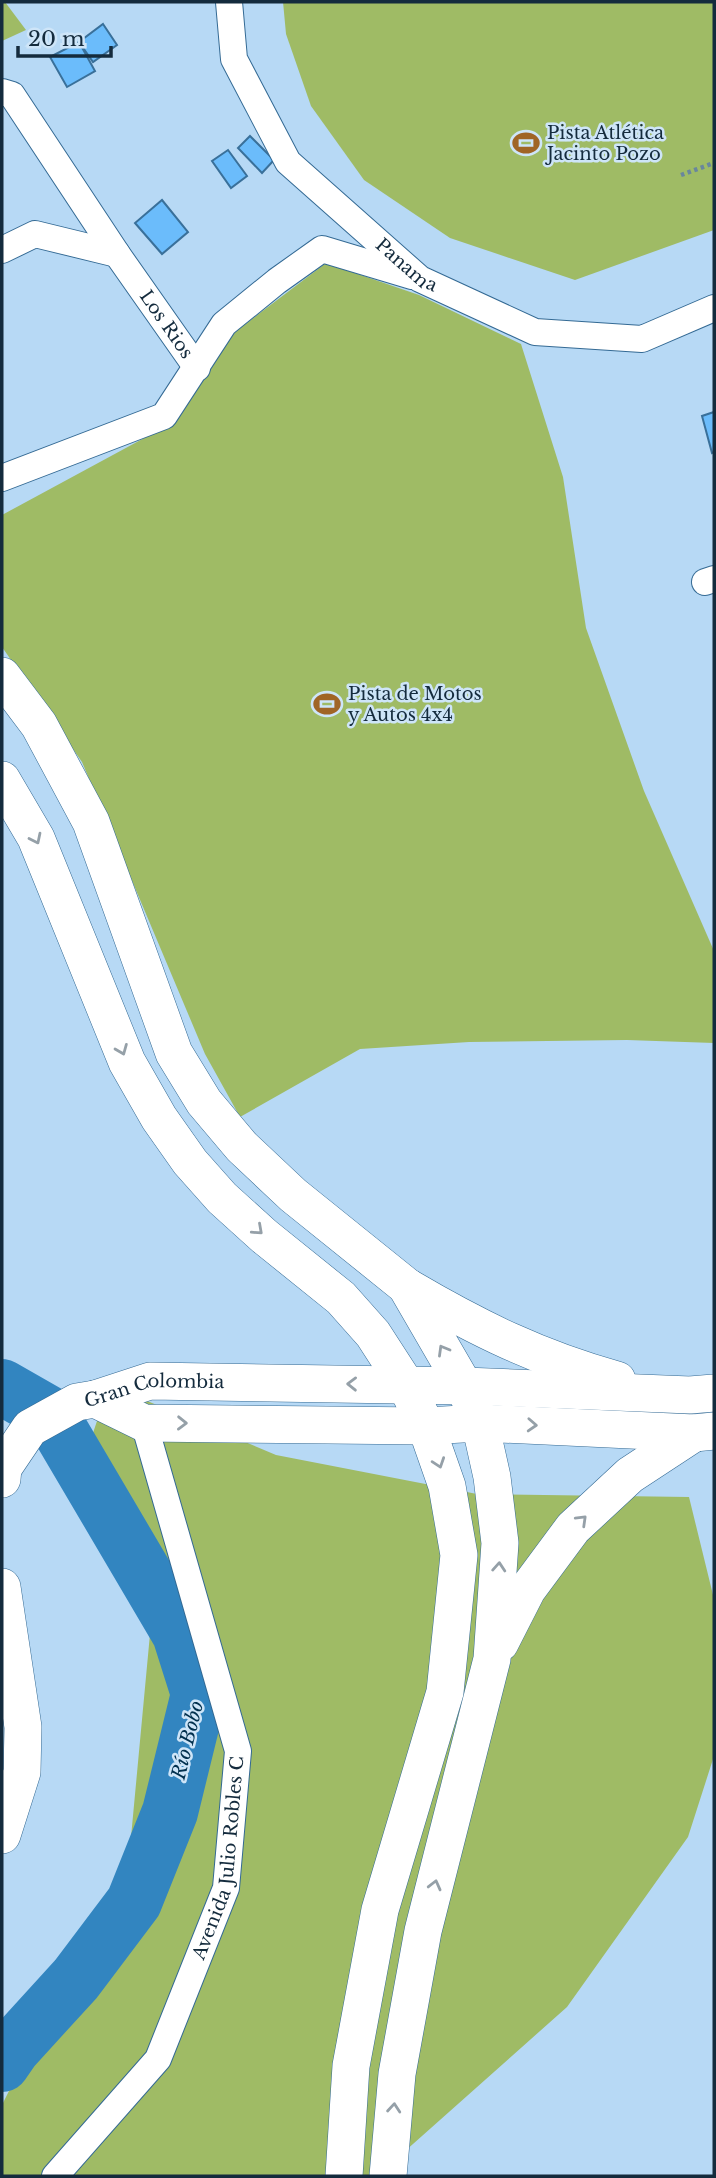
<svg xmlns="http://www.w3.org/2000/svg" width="716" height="2178" viewBox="0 0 716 2178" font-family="'Libre Baskerville',serif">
<rect width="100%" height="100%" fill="#b7d9f5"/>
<!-- green -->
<g fill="#9fbb65">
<path d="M2,2H5L26,30L2,41Z"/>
<path d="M283,2H714V230L575,280L450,238L364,180L311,106L286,34Z"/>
<path d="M326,263L419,295L521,344L563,477L586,628L644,791L714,951V1043L627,1040L469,1042L360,1049L240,1117L205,1054L82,762L2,647V515L172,423L235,332Z"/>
<path d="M109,1385L276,1455L477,1494L689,1497L714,1599V1756L688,1837L567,2007L377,2176H2V2105L130,1848L150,1634L139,1533L89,1445Z"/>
</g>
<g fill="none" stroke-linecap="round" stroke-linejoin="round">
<!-- river -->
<path stroke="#3285c0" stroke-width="56" d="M2,1387L51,1415L180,1634L199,1694L170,1812L134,1902L76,1979L13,2048L2,2064"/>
</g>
<!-- building -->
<g fill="#6bbcfb" stroke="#39709a" stroke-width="2">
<path d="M103,24L117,45L93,62L79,42Z"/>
<path d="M79,42L95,71L67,87L50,57Z"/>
<path d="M250,136L274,160L262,173L238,148Z"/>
<path d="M228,150L247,176L231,188L212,161Z"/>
<path d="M162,200L188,232L162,254L135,223Z"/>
<path d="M714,412V452L712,453L702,416Z"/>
</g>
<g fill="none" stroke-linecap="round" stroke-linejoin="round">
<defs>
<g id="street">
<path id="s1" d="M229,2L234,59L288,162L420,279L535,332L642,339L714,308"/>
<path id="s2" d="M2,92L12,95L117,254L197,368"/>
<path d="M2,250L35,234L117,254"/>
<path d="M2,478L164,416L224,324L277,281L322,249L412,276"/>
<path d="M705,582L714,579"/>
<path id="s3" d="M55,2176L158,2059L226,1888L238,1751L144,1423"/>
</g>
<g id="secondary">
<path d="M2,676L39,725L91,822L174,1053L204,1102L242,1147L293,1195L406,1286L464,1386L480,1423L492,1477L500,1543L492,1659L423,1931L397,2074L388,2176"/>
<path d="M2,780L36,838L127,1062L159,1118L190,1162L222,1198L264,1236L341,1298L373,1334L406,1385L426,1426L447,1486L459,1555L445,1692L380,1910L351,2066L344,2176"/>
<path d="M409,1288C477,1328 540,1359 617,1380"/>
<path d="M95,1399L144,1423L426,1426L480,1423L694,1433L714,1431"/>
<path id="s4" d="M2,1479L3,1468L30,1428L77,1402L95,1399L150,1381L464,1386L690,1395L714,1393"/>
<path d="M2,1587L23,1727L22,1772L2,1835"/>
<path d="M500,1643L527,1590L573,1528L630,1475L694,1433"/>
</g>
</defs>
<!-- street casing -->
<use href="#street" stroke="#346a94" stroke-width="28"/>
<!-- secondary casing -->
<use href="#secondary" stroke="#346a94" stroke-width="38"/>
<!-- path -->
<path stroke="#69869d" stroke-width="4.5" stroke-dasharray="3.5 3.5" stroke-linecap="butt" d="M681,175L714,163"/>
<!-- street -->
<use href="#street" stroke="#fff" stroke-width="26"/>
<!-- secondary -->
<use href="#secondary" stroke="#fff" stroke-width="37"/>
</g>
<!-- one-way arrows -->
<defs><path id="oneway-chevron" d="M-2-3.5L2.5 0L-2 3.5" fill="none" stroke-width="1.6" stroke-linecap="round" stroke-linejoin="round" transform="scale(1.75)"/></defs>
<g stroke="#95a0a8">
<use href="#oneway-chevron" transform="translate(36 839) rotate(64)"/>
<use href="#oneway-chevron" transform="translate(122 1050) rotate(68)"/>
<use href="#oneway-chevron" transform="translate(258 1230) rotate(42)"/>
<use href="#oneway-chevron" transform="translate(443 1350) rotate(-120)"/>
<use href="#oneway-chevron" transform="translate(352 1384) rotate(-179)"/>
<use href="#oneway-chevron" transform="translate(182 1423) rotate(1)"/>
<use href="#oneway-chevron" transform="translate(532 1425) rotate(3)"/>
<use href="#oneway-chevron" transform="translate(439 1463) rotate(71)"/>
<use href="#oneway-chevron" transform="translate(582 1520) rotate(-44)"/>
<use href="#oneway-chevron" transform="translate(499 1567) rotate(-86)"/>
<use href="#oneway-chevron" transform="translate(435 1885) rotate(-76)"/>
<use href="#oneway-chevron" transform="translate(394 2108) rotate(-85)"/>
</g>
<!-- icons -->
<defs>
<symbol id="stadium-bare" viewBox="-9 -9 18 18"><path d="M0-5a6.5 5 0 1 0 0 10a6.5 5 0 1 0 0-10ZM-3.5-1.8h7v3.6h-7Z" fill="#a06526" stroke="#cee5f8" stroke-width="2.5" paint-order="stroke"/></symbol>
</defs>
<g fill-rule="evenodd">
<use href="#stadium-bare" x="507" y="124" width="38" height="38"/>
<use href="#stadium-bare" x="308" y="685" width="38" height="38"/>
</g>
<g text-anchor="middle" stroke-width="5" stroke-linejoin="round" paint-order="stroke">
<!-- poi labels -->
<g font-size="18" fill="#142b3d" stroke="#cee5f8" text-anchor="start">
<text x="547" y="139">Pista Atlética<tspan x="547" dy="21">Jacinto Pozo</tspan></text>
<text x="348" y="700">Pista de Motos<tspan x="348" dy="21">y Autos 4x4</tspan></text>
</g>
<!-- street labels -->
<g font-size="18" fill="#142b3d" stroke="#cee5f8">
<text dy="6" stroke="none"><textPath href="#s1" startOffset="331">Panama</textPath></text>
<text dy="6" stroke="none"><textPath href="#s2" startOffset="287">Los Rios</textPath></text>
<text dy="6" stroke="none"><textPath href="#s4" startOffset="192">Gran Colombia</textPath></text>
<text dy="6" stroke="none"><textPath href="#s3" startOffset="368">Avenida Julio Robles C</textPath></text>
</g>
<!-- water labels -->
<g font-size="19" font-style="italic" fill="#01304e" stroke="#cee5f8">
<text transform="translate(187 1740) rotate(-76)" y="7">Río Bobo</text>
</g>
</g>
<!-- border -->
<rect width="716" height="2178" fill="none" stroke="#142b3d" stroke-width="7"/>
<!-- scale -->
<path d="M18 46v10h93v-10" fill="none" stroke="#142b3d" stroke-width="3.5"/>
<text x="28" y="46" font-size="21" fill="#142b3d" stroke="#cee5f8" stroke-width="5" paint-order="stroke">20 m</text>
</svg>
